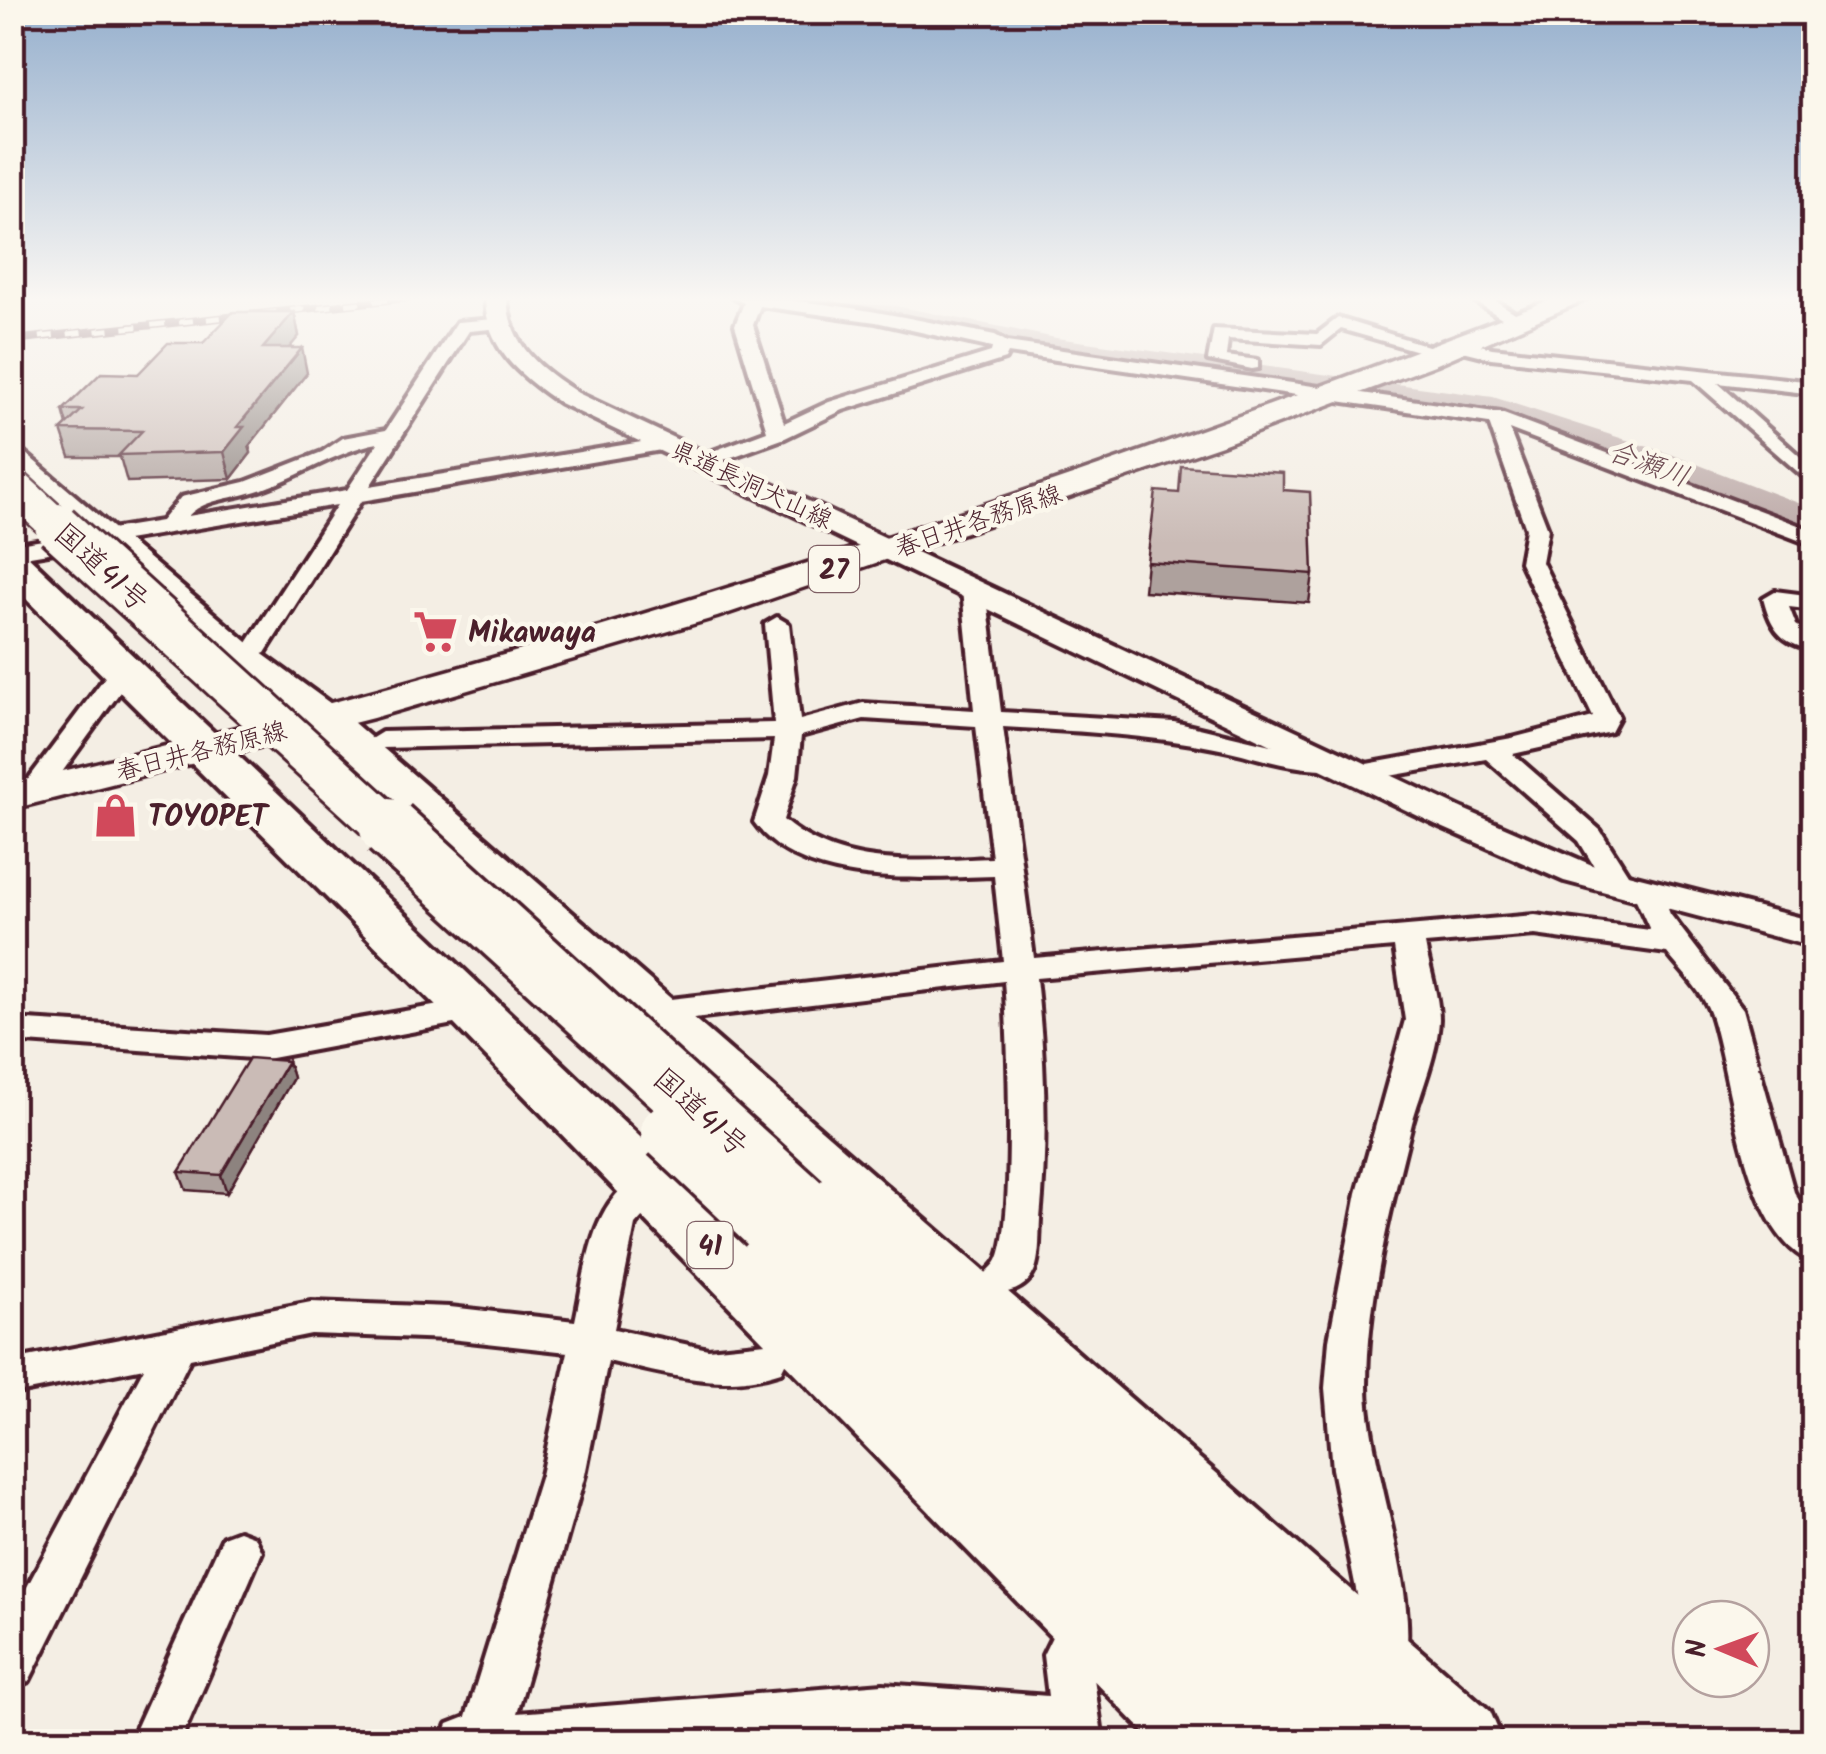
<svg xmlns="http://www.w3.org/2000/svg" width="1826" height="1754" viewBox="0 0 1826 1754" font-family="Kalam,'Klee One',sans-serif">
<rect width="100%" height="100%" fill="#f4eee4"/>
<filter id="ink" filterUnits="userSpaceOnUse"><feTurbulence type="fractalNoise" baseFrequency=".01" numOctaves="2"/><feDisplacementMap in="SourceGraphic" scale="20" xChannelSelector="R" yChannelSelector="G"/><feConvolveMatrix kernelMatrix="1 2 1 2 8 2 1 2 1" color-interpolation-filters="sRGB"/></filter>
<g filter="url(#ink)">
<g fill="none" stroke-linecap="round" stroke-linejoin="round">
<!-- river -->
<path fill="#baa7a5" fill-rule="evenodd" d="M758,298L896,306L1056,338L1493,397L1673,455L1814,509V533L1488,416L1056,356L936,330L802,315L762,304Z"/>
<defs>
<g id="street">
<path d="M734,298C822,298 909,318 995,335L1007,342L1501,413L1814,531V546L1509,429L1548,529L1542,562L1619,717L1611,732L1513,754L1600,830L1635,885L1620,894L1609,891L1579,841L1486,759L1361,781L1347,773L1361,765L1512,738L1593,717L1520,562L1526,529L1489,423L1008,353L1005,359L843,410L785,438L704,467L694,461L697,457L767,431L735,325L744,303ZM760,306L876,322L992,348L991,352L829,402L784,423L753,325Z"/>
<path d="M1470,298H1491L1528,321L1513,325Z"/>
<path d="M1338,318L1451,353L1442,358L1341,329L1321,345L1228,339L1226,356L1258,360V368L1252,369L1208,360L1214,329L1317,334Z"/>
<path d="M495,319L504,324L501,328L469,331L370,486L666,438L676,444L673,448L361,501L265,653L238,663L226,656L247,643L337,505L12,559V545L161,521L181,497L245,482L322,452L343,438L386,430L457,322ZM378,443L347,490L188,516C202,501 226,499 246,494C290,483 337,450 378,443Z"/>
<path d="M1461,340L1492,348L1814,382V394L1718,383L1814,469V486L1693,380L1491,358L1455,349L1452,345Z"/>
<path d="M974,583L986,590L1001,712L1174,722L1296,751L1332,752L1346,760C1329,780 1265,760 1242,754C1163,735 1084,732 1003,727L1034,958L1535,915L1650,930L1633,893L1648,884L1659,886L1670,914L1743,1009L1794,1192L1814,1226V1262C1744,1239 1732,1078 1711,1015C1704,993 1681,971 1667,953L1535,935L1425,944C1429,968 1439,996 1439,1019C1438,1052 1421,1091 1412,1123C1391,1207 1367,1299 1367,1386C1367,1467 1428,1612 1400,1677L1383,1684L1366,1677L1359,1661L1363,1624L1332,1469L1325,1388L1329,1340L1357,1193L1405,1020L1394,947L1036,978C1045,1058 1048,1139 1040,1219C1039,1234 1040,1252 1036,1266C1030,1288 1007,1297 987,1291L981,1280C985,1272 991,1269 996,1262C1016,1232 1008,1026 1004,981L644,1024L632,1021L627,1013L632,1005L644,1002L1003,961L994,876C922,878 801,889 754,822L769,776L774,739L382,748L369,740L382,732L774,723L765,624L777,617L789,624L800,720L863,703L974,710L962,590ZM864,719L976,726L992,858C920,861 842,870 783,820L797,776L801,736Z"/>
<path d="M1775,591L1814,596V610L1789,607L1796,625L1814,636V650C1781,644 1771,629 1763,598Z"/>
<path d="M123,662L136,670L44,797H24L20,791L24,785L114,665Z"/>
<path d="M474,999L486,1002L491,1010L486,1018L266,1059L12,1041V1019L266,1035Z"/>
<path d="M651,1172L664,1176L670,1186L635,1225L614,1329L708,1349L766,1343L781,1348L787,1360L781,1372C722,1392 666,1374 608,1361L585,1475L517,1713L883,1684L1048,1696L1043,1655L1068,1604L1085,1598L1102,1604L1109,1620L1091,1657L1103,1742H998L883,1732L772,1742H441L448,1724L466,1717L541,1475L568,1352L450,1339L311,1334L190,1359L29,1681L12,1688V1615L144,1368L12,1394V1360L311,1302L450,1307L575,1321C587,1268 590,1191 651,1172Z"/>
<path d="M239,1531L255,1537L262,1552L180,1742H130L223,1537Z"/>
</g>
<path id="secondary" d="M485,298H507C510,347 540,368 578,393L1463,809L1592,865L1814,921V947L1564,881L1437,825L560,403C520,376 487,350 485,298Z"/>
<path id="primary" d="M1554,298H1589L1437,364L1222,445L717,617L373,718L12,809V783C539,660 1051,494 1554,298Z"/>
<path id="highway" d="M12,450L25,453L253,647L338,709L1490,1711L1503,1742H1154L454,1024L12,585V550L26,554L737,1229L734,1223L743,1205L770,1199L778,1186L792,1181L306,729L223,665L12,480Z"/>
</defs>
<!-- street casing -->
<use href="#street" stroke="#4a1f2b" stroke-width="8"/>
<!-- secondary casing -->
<use href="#secondary" stroke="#4a1f2b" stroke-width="8"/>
<!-- primary casing -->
<use href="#primary" stroke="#4a1f2b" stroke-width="7"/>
<!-- highway casing -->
<use href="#highway" stroke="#4a1f2b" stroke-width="8"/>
<!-- street -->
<use href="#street" fill="#fbf7ec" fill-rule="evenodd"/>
<!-- secondary -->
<use href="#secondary" fill="#fbf7ec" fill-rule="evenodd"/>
<!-- primary -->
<use href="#primary" fill="#fbf7ec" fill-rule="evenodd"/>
<!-- highway -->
<use href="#highway" fill="#fbf7ec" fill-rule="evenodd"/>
<defs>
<path id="rail" d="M12,340L407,298"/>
</defs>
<!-- rail casing -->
<use href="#rail" stroke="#4a1f2b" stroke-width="8"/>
<!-- rail -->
<use href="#rail" stroke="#fbf7ec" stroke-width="5" stroke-dasharray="14" stroke-linecap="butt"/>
<defs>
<path id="highway-bridge-far2" d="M12,485L60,529"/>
<path id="highway-bridge-far1" d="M57,526L392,831"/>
<g id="highway-bridge">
<path d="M389,828L801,1203"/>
<path d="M670,1132L767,1223"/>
</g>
</defs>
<!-- highway-bridge-far2 casing -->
<use href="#highway-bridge-far2" stroke="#4a1f2b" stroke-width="39" stroke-linecap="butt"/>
<!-- highway-bridge-far1 casing -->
<use href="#highway-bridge-far1" stroke="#4a1f2b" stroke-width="50" stroke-linecap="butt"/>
<!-- highway-bridge casing -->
<use href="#highway-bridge" stroke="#4a1f2b" stroke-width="65" stroke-linecap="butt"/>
<!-- highway-bridge-far2 -->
<use href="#highway-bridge-far2" stroke="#fbf7ec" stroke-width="34"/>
<!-- highway-bridge-far1 -->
<use href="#highway-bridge-far1" stroke="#fbf7ec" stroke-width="44"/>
<!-- highway-bridge -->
<use href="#highway-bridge" stroke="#fbf7ec" stroke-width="58"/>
</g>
<!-- wall -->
<g fill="#aea19d" stroke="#4a1f2b" stroke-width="2.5">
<path d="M294,312L299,336L289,348L307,373L249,446L251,453L231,479L127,482L120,457H70L61,430L67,425L63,410L203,343Z"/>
<path d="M1179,493L1313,574L1309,603L1144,591L1147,562Z"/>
<path d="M288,1061L293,1078L227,1193L186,1190L179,1172Z"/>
</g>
<!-- shaded-wall -->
<g fill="#8d837f" stroke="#4a1f2b" stroke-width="2.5">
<path d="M294,312L299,336L268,373L263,348Z"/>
<path d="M302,348L307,373L249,446L251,453L231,479L224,452L237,427Z"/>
<path d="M288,1061L293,1078L227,1193L221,1175Z"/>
</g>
<!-- building -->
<g fill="#cabbb6" stroke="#4a1f2b" stroke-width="2.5">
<path d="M233,312H294L263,348H302L237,427H244L224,452L119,455L142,431L61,430L82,410H63L101,373L138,374L168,343H203Z"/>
<path d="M1181,466L1283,473V490L1310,492L1313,574L1147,562L1156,491L1179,493Z"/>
<path d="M249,1058L288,1061L221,1175L179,1172Z"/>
</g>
</g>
<!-- sky -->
<linearGradient id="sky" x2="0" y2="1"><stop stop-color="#95afcd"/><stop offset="0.55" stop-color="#faf7f3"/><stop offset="1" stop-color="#faf7f3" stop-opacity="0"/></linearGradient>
<rect width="1826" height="544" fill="url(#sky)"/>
<!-- icons -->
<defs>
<symbol id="supermarket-bare" viewBox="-9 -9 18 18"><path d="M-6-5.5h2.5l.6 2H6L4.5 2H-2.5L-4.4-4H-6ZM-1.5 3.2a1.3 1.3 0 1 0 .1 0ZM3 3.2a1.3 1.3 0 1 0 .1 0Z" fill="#d1495b" stroke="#fbf7ec" stroke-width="2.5" paint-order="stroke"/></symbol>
<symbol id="shop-bare" viewBox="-9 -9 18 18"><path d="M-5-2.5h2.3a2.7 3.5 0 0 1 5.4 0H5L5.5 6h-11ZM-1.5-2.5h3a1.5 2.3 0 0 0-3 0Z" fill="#d1495b" stroke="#fbf7ec" stroke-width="2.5" paint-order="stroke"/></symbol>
</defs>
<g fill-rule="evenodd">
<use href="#supermarket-bare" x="404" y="600" width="63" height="63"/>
<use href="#shop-bare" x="84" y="784" width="63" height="63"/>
</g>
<g text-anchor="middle" stroke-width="9" stroke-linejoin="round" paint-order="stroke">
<!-- far-street labels -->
<g font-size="25" fill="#4a1f2b" stroke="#fbf7ec">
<text transform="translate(752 484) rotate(25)" y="9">県道長洞犬山線</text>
<text transform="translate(978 520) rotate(-19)" y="9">春日井各務原線</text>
<text transform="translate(201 750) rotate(-14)" y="9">春日井各務原線</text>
</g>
<!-- far-water labels -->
<g font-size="28" font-style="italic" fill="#714f56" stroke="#fbf7ec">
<text transform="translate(1649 463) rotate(20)" y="10">合瀬川</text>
</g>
<!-- shield labels -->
<g fill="#fbf7ec" stroke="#7f6065" stroke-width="2.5">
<rect x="809" y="546" width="50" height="46" rx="8"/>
<rect x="687.5" y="1222" width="45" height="46" rx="8"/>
</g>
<g font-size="28" font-weight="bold" fill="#4a1f2b">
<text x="834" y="579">27</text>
<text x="710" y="1255">41</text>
</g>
<!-- street labels -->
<g font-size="30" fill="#4a1f2b" stroke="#fbf7ec">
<text transform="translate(102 567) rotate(42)" y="10">国道41号</text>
<text transform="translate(701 1112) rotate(42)" y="10">国道41号</text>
</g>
<!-- poi labels -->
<g font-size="30" font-weight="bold" fill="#4a1f2b" stroke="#fbf7ec" text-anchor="start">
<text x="468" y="642">Mikawaya</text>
<text x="148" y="826">TOYOPET</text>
</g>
</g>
<!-- margin -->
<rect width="1826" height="1754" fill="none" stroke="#fbf7ec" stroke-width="50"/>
<rect x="25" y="25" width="1776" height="1704" fill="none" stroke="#4a1f2b" stroke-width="4" filter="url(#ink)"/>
<!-- north arrow -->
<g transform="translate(1721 1649) rotate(271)"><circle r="48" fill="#fbf7ec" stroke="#b4a19f" stroke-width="2.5"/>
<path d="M0-8L18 38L0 25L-18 38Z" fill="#d1495b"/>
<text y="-15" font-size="28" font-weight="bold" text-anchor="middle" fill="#4a1f2b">N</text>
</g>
</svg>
